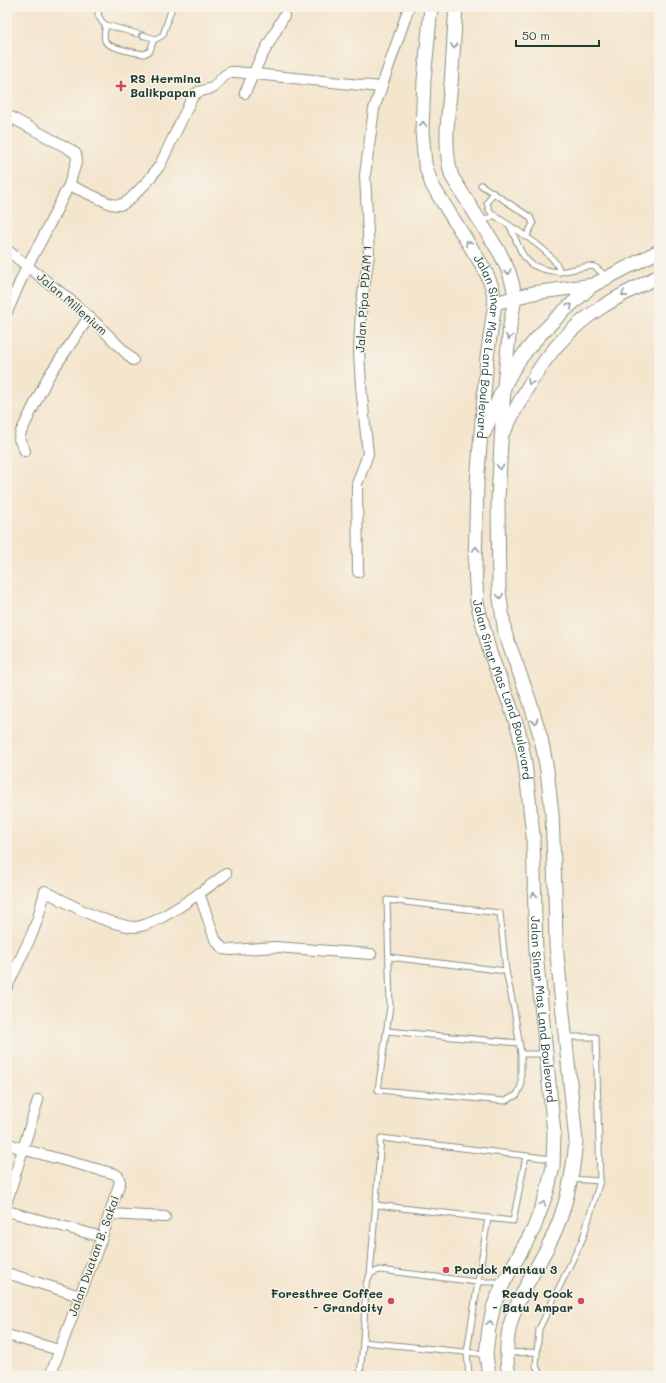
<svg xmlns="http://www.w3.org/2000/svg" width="666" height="1383" viewBox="0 0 666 1383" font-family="Mali,sans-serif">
<rect width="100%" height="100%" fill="#f7f3e8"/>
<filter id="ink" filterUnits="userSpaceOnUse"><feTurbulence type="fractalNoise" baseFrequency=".025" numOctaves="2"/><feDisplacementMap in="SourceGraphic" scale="8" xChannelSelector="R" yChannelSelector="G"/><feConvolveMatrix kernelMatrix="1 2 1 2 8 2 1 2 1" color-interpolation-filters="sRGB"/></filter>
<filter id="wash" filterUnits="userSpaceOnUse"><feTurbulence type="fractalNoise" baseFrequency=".012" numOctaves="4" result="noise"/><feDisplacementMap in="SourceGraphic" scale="16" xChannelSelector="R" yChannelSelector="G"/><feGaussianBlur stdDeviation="0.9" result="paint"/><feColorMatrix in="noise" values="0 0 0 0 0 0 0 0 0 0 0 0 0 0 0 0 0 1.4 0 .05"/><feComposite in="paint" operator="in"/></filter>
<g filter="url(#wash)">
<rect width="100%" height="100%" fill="#f4e5cd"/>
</g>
<g filter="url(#ink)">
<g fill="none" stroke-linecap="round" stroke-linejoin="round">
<defs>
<g id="service">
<path d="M99,7L98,15L102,22L106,25L156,39L163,35L172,7"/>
<path d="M106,25C105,30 103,36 105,41C108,48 137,53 144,54L150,51L154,39"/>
<path d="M481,185L530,217L533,224L526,237"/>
<path d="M493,193L487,203L489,210L494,215"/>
<path d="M481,223L494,215C512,228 555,251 560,272C523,268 524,258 510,226"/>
<path d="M560,272L589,266L595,267L607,277"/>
<path d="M389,957L506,971"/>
<path d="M387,1031L519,1043"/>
<path d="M521,1054L514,1009L506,971L500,913L387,900L390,1006L378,1090L505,1101L517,1095L521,1086V1054H545"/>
<path d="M571,1179L600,1181"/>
<path d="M376,1205L513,1221L526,1156"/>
<path d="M370,1275L381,1138L552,1159"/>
<path d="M363,1342L366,1284L370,1275L374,1272L380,1270L477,1282H503"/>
<path d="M506,1353L537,1352"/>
<path d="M360,1376L363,1342L485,1354"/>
<path d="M469,1376L467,1352L488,1218"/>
<path d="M541,1376L536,1366L539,1329L583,1238L600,1181L596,1037H566"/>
</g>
<g id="minor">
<path d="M245,93L258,63L284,16"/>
<path d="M7,115L71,150L76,154L77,160L69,185L41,241L27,266L7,312"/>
<path d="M7,127L11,117"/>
<path d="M69,185L111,204L118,205L123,204L129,200L147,182L154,173L160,165L193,96L198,92L213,88L225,75L231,72H236L380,87"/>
<path d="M7,250L70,300L96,323L133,360"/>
<path d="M25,451L19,439L21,432L48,377L89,317"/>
<path d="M358,572L357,484L368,454L361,386L359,351L361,308L369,254L365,175L374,109L409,7"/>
<path d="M199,893L215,939L223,949L231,950L275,947L371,954"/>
<path d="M7,987L32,934L38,918L45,891C69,904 95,919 123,925C126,926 131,927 135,927C157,926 207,888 226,874"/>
<path d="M7,1143L22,1149L115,1174L118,1176L120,1182L102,1237L50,1376"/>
<path d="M7,1201L38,1100"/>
<path d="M7,1211L102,1237"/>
<path d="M110,1214L165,1217"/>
<path d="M7,1273L80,1296"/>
<path d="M7,1335L59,1350"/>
</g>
<g id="tertiary">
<path id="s1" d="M431,7L424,80L422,131L425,164L432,185L485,270L492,287L495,303L487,357L477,483L475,567L477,602L490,653L510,705L519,732L525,763L533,835L536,953L554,1133L553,1167L547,1192L534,1228L504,1282L494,1305L489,1328L486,1354L489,1376"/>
<path d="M456,7C454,33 453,59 451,84C448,114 443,148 452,177L500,253L509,272L513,286L515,298L510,326L504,386L498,500L499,591L505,633L529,699L541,738L547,770L552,814L555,890L556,945L576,1141C573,1174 567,1207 552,1238C529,1286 498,1317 509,1376"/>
<path d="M495,303L533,293L593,285L659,251"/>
<path d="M505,430C529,381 554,337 602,307C620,295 640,286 659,276"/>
<path d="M484,433C495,408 504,382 520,359C540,331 567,308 593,285"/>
</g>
</defs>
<!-- service casing -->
<use href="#service" stroke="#8a9180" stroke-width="7"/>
<!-- minor casing -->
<use href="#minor" stroke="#8a9180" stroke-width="12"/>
<!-- tertiary casing -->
<use href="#tertiary" stroke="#8a9180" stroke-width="15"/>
<!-- service -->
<use href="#service" stroke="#fff" stroke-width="5"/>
<!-- minor -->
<use href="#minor" stroke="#fff" stroke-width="10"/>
<!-- tertiary -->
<use href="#tertiary" stroke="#fff" stroke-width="13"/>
</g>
<!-- one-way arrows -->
<defs><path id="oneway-chevron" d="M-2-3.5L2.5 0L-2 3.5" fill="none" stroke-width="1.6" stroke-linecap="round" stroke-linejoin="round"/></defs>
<g stroke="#8f9e9a">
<use href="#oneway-chevron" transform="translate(141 35) rotate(-164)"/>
<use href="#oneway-chevron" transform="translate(454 46) rotate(93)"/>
<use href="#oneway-chevron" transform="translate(423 124) rotate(-88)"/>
<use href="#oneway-chevron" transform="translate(468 243) rotate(-122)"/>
<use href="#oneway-chevron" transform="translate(508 272) rotate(69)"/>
<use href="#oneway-chevron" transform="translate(624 294) rotate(152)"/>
<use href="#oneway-chevron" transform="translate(570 306) rotate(-43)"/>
<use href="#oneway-chevron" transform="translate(509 337) rotate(96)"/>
<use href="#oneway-chevron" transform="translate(530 382) rotate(121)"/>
<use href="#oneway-chevron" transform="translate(500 467) rotate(94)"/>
<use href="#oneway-chevron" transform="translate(476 549) rotate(-89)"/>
<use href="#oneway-chevron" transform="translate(500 596) rotate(82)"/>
<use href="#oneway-chevron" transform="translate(535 721) rotate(73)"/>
<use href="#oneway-chevron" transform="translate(534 895) rotate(-92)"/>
<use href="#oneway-chevron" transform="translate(543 1204) rotate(-70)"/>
<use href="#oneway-chevron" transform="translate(490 1323) rotate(-77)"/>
</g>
</g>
<!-- markers -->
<g fill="#d1495b" stroke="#f7f3e8" stroke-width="1.5">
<path d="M119 80h4v4h4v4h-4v4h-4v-4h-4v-4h4z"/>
<circle cx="446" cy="1270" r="4"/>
<circle cx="391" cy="1301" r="4"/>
<circle cx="581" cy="1301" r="4"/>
</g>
<g text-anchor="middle" stroke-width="3" stroke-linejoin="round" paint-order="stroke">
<!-- poi labels -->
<g font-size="12" font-weight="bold" fill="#1f3d34" stroke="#f7f3e8" text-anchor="start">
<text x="130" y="83">RS Hermina<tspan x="130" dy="14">Balikpapan</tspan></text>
<text x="454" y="1274">Pondok Mantau 3</text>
<text x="383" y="1298" text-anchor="end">Foresthree Coffee<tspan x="383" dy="14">- Grandcity</tspan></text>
<text x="573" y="1298" text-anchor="end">Ready Cook<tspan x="573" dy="14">- Batu Ampar</tspan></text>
</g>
<!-- street labels -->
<g font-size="12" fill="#1f3d34" stroke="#f7f3e8">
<text transform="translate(364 299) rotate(-86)" y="4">Jalan Pipa PDAM 1</text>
<text transform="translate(72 304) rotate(41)" y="4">Jalan Millenium</text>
<text dy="4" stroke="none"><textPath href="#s1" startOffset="357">Jalan Sinar Mas Land Boulevard</textPath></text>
<text dy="4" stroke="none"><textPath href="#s1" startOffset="706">Jalan Sinar Mas Land Boulevard</textPath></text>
<text dy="4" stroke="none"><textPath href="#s1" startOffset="1030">Jalan Sinar Mas Land Boulevard</textPath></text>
<text transform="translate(94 1256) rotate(-70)" y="4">Jalan Duatan B. Sakai</text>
</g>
</g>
<!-- margin -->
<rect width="666" height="1383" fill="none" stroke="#f7f3e8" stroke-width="24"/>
<!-- scale -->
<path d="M516 40v6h83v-6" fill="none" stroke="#1f3d34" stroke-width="2"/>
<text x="522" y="40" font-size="12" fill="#1f3d34" stroke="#f7f3e8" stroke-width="3" paint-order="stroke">50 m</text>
</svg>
